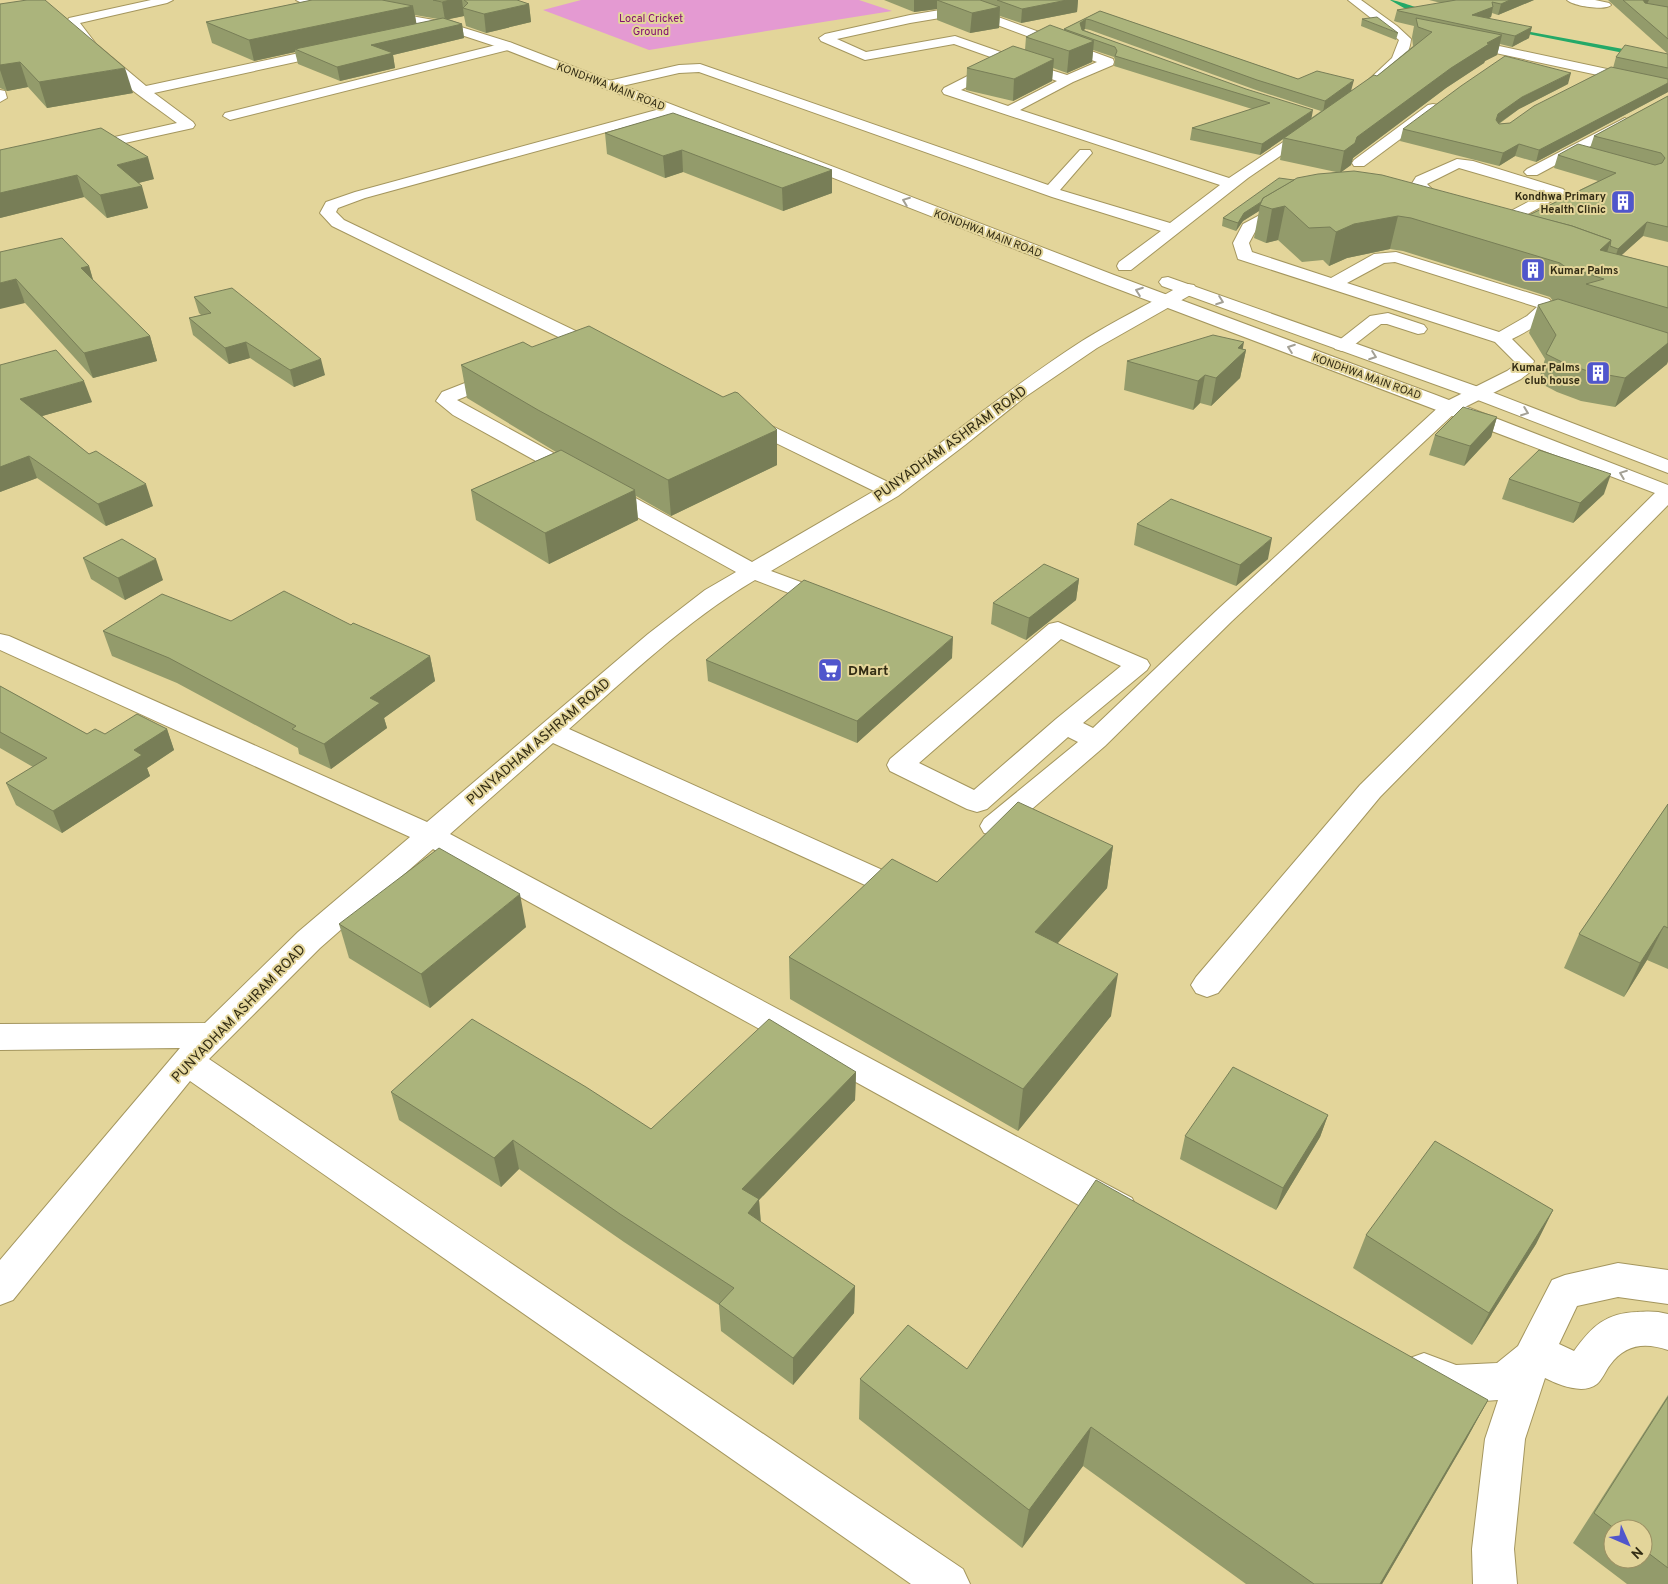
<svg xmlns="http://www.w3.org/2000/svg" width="1668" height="1584" viewBox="0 0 1668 1584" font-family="Overpass,sans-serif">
<rect width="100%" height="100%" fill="#e3d59a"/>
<!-- green -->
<path fill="#e49ad2" d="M581,0H859L892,11L649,50L543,10Z"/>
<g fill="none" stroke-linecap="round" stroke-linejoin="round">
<!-- stream -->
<g fill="#24a968" fill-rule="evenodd">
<path d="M1390,0C1396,0 1419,8 1425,11L1423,12L1404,8Z"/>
<path d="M1515,29L1634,51L1637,53L1634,55L1513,31Z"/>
</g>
<defs>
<g id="minor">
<path d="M151,0H173L167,3L80,23L96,44L146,86L332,46L338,50L332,54L154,93L193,122L195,125L193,128L84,152L79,151L77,148L79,145L177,123C138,94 91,65 67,21L69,18Z"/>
<path d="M1348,0H1361L1397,26L1411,39C1409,62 1390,75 1374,89H1364L1362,86L1392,58L1399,40Z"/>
<path d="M1567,0H1595L1609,3L1611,5C1605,11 1573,6 1567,0Z"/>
<path d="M958,7L979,10L1113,59L1114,62L1113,65L1073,82L1020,110L1229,178L1306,127H1316L1318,130L1248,178L1131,270H1119L1117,266L1119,262L1161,231L1052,197L699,72L679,73L609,89L602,85L604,82L679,65L700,64L1048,185L1080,150H1090L1092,153L1060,190L1170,223L1220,185L944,94L942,91L944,88L999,60L954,44L865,60L821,41L819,38L825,34L910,15ZM958,15L973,16L1097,62L1067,75L1051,70L1046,71L1044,74L1046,77L1057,81L1008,106L961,90L1015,63L1016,60L1015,57L955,36L866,52L837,39L910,23Z"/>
<path d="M1462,38L1668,82V90L1458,45L1456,42Z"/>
<path d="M508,42L512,43L514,46L512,49L230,120L223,116L225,113Z"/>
<path d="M0,90L5,91L7,98L0,102Z"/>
<path d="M1433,104L1438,105L1440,108L1438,111L1364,166H1354L1352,163L1354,160L1428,105Z"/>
<path d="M671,106L676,107L678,110L676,113L365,198L338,208L336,212L344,220L607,346L609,350L607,354L600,356L593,354L332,226L320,213L326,202L355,192Z"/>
<path d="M1625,118L1632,122L1630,125L1537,175H1527L1524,172L1527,169Z"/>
<path d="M1457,159L1473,161L1563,189L1566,192L1563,195L1502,228H1490L1488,225L1490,222L1545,193L1459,168L1427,184L1436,193L1457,200L1459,203L1457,206C1441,210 1420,198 1411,185L1416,177Z"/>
<path d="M1288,200L1294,202L1296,205L1294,208L1256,230L1249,243L1252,252L1331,278L1374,254L1396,252L1549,299L1555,306C1545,322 1528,331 1512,339L1534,361L1530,372L1521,379L1457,411L1232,621L1105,746L1004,833L994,835L984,833L980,826L984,819L1078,742L1068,737L987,809L977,812L967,809L890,771L887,765L890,759L1049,624L1058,622L1147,660L1150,665L1147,670L1083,723L1093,728L1216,611L1443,403L1507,371L1514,366L1515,362L1495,342L1238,259L1233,243L1243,224ZM1395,262L1537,307L1527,316L1499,332L1347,283L1384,263ZM1061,639L1121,666L1056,719L974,790L919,763Z"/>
<path d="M1188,284L1194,285L1197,289L1194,293L1097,348L1025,397L965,445L898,496L771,571L836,595L840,600L836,605L828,607L820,605L755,580C686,621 628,677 569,729L918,886L923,893L918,900L908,903L898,900L553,743L450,834L1132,1198L1137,1209L1132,1220L1119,1224L1106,1220L433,849L320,948L209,1059L963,1569L970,1584H911L190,1081L13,1300L0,1305V1260L180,1048L0,1050V1024L205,1023L298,932L410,837L0,650V634L9,636L427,822L648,634L705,590L736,572L453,415L436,401L442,392L493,372L500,370L507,372L510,376L507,380L457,400L752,562L874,491L737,424L734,420L737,416L744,414L751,416L888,482C953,435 1015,384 1082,341C1114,321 1149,304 1182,285Z"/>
<path d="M1388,313L1424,325L1427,329L1424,333L1418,334L1387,324H1381L1349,349L1342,351L1335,349L1333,345L1370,316Z"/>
<path d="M1668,487V505L1380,797L1218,993L1207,997L1196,993L1191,985L1196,977L1360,785L1660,488Z"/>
<path d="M1618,1263L1668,1270V1304L1618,1297L1577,1306L1559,1344L1574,1351C1592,1326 1606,1313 1637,1312C1649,1311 1657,1311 1668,1314V1350C1645,1342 1625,1344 1610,1365C1606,1370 1602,1380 1597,1384C1583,1395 1559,1385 1545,1378L1525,1439L1514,1549L1517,1584H1473L1472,1549L1485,1439L1498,1400L1456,1403L1410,1384L1404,1371L1410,1358L1424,1353L1456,1365L1497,1363L1518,1346L1552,1280L1565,1275Z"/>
</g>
<g id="major">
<path d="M296,0H321L445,22L512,43L1114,275L1436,395L1668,485V498L1102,283L504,49L443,29L302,3Z"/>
<path d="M1168,277L1484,389L1668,460V473L1470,397L1162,286L1159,282L1162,278Z"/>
</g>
</defs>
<!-- minor casing -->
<use href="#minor" stroke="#a4965e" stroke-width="2"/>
<!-- major casing -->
<use href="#major" stroke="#a4965e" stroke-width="2"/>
<!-- minor -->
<use href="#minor" fill="#fff" fill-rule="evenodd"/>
<!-- major -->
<use href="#major" fill="#fff" fill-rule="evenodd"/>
</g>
<!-- wall -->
<g fill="#939b6b" fill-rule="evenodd">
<path d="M312,0H517L529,4L531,22L486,33L466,26L464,16L448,19L462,24L464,38L393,55L395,68L340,81L298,64L295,52L254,61L212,43L206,22ZM415,15L438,19L416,24Z"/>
<path d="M884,0H1078L1077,12L1021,23L1000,16L999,28L970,33L937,20V9L914,12Z"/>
<path d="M1429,0H1534L1498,15L1492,13L1491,17L1489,18L1529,38L1512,47L1500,44L1497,55L1485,61L1484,63L1446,88L1353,158L1351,165L1341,172L1529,215L1598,181L1554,168L1558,155L1590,148L1594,136L1668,96V242L1643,236L1621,255L1668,267V361L1667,364L1615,407L1581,401L1557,392L1538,382L1545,359L1529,333L1538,305L1553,301L1550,297L1403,251L1390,249L1347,258L1329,266L1323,260L1302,262L1278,240L1266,243L1254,238L1259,211L1243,221L1236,231L1222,226L1223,218L1294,180L1336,172L1280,160L1283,139L1260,155L1190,140L1192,128L1252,109L1114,66L1115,60L1114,57L1093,50L1092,62L1067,73L1053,68L1052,81L1013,101L966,90L967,68L1025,50L1026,37L1064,30V29L1100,11L1298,79L1352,90L1377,76L1413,46L1412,37L1414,26L1397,22L1394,21L1397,10L1441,3ZM1085,29L1090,30L1256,90L1321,111L1311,118L1084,30Z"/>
<path d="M1608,0H1668V54Z"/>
<path d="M0,4L133,93L47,108L28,87L7,91L0,88V89Z"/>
<path d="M1362,19L1398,33L1396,40L1361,26Z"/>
<path d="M1668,54V92L1536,162L1515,156L1499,166L1400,141L1403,129L1568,84L1519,109L1499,124L1510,123L1613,68L1616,57Z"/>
<path d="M605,133L832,170V193L783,211L683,172L665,178L607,154Z"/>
<path d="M0,150L154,179L138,183L148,208L107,218L84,197L0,218Z"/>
<path d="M0,252L89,266L93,280L150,336L157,361L93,378L25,303Z"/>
<path d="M194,297L325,375L294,387L250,358L229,364L193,335L189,318L201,315L199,313Z"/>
<path d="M532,347L777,430V465L671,516L636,496L638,520L549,564L476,520L471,490L556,452L467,398L461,365Z"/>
<path d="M1243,349L1246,350L1240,378L1211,406L1200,403L1193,410L1124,390L1127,361Z"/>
<path d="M0,365L92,402L42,416L153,506L106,526L37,478L0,492Z"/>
<path d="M1497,417L1491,437L1464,466L1429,455L1435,435Z"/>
<path d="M1509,479L1604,494L1573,523L1502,499Z"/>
<path d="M1137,524L1268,559L1236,586L1134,545Z"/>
<path d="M83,558L163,580L125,600L91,579Z"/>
<path d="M1079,579L1076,600L1026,640L991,624L993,603Z"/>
<path d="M231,621L351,625L430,656L435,681L384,718L387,728L331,769L299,754L298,748L177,683L112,656L103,631Z"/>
<path d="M952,658L857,743L708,681L706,660Z"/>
<path d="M0,686L87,734H105L167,729L174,750L147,768L150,776L62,833L16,805L6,783L33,767L0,748Z"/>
<path d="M1668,804V969L1647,960L1624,997L1564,968L1579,934Z"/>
<path d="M1113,846L1107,888L1058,943L1111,1016L1018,1131L790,999L789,957L937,882Z"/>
<path d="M339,924L526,927L430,1008L349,958Z"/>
<path d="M856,1072L855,1100L759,1200L761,1222L855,1286L854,1313L793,1385L721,1331L719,1305L624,1242L519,1169L501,1187L399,1120L391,1092L651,1129Z"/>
<path d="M1328,1115L1320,1137L1276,1210L1180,1159L1185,1136Z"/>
<path d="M1553,1210L1536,1244L1472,1345L1353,1268L1366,1235Z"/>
<path d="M967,1369L1488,1400L1466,1440L1382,1584H1246L1083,1466L1022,1548L859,1419L860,1379Z"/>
<path d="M1668,1395V1584H1627L1573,1543ZM1613,1529H1643V1559H1613Z"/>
</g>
<!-- shaded-wall -->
<g fill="#787e57">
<path d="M450,0H462L464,16L445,20L442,2Z"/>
<path d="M914,0H964H937V9L914,12Z"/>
<path d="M1067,0H1078L1077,12L1021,23L1022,9Z"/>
<path d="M1510,0H1534L1498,15L1501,4Z"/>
<path d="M1642,0H1649L1647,4L1639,10Z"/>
<path d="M529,4L531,22L486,33L484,14Z"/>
<path d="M413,6L417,26L295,49V52L254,61L249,40Z"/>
<path d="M1000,7L999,28L970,33L972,13Z"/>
<path d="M1493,7L1491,17L1470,26L1472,15Z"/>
<path d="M1086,19L1085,29L1079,33L1080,23Z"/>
<path d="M462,24L464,38L393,55L395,68L340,81L337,67L371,45Z"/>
<path d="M1532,27L1529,38L1512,47L1515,36Z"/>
<path d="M1502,35L1497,55L1485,61L1484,63L1446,88L1353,158L1351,165L1340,173L1344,151L1357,137L1451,68L1487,43Z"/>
<path d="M1094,41L1092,62L1067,73L1069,51Z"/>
<path d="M1054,59L1052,81L1013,101L1014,79Z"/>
<path d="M20,62L28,87L7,91L0,70V65Z"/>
<path d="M125,68L133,93L47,108L39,82Z"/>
<path d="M1571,73L1568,84L1519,109L1495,126L1496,120L1498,114L1522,97Z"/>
<path d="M1354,80L1351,91L1323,112L1325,101Z"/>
<path d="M1668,83V92L1536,162L1539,150Z"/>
<path d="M1313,110L1311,121L1284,138L1283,139L1260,155L1262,144Z"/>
<path d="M1519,144L1515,156L1499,166L1503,153Z"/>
<path d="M682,150L683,172L665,178L663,156Z"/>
<path d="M148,157L154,179L123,187L117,165Z"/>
<path d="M832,170V193L783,211L782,188Z"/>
<path d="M77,175L84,197L0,218V193Z"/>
<path d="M142,186L148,208L107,218L100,195Z"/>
<path d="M1265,200L1260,205L1259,211L1243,221L1236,231L1238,223L1244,213Z"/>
<path d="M1285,206L1278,240L1266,243L1272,209Z"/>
<path d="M1398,216L1390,249L1347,258L1329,266L1336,232L1354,224Z"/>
<path d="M1647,222L1643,236L1613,263L1618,249Z"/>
<path d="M1611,240L1600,274V250Z"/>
<path d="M89,266L96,290L81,268Z"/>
<path d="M16,279L25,303L0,309V283Z"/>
<path d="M150,336L157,361L93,378L84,353Z"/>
<path d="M246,342L250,358L229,364L225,348Z"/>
<path d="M1244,342L1242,353L1246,350L1240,378L1211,406L1216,378L1238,348Z"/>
<path d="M1668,343V361L1667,364L1615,407L1625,378Z"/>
<path d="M321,359L325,375L294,387L290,370Z"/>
<path d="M1205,375L1200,403L1193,410L1198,381Z"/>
<path d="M84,381L92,402L28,420L20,399Z"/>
<path d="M1497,417L1491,437L1464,466L1470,446Z"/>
<path d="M777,430V465L671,516L668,480Z"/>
<path d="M29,456L37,478L0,492V467Z"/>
<path d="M1611,474L1604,494L1573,523L1580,503Z"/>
<path d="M146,484L153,506L106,526L98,504Z"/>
<path d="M635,490L638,520L549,564L545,533Z"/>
<path d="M1272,538L1268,559L1236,586L1240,565Z"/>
<path d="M156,559L163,580L125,600L118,578Z"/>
<path d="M1079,579L1076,600L1026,640L1029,618Z"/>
<path d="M953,637L952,658L857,743V721Z"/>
<path d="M430,656L435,681L384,718L387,728L331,769L324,744L370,698Z"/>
<path d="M167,729L174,750L147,768L150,776L62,833L53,811L134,750Z"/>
<path d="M1113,846L1107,888L1030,974L1035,932Z"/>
<path d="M520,894L526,927L430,1008L421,974Z"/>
<path d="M1664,926L1647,960L1624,997L1640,963Z"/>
<path d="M1118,974L1111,1016L1018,1131L1023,1089Z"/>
<path d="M856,1072L855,1100L759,1200L761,1227L749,1241L742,1189Z"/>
<path d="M1328,1115L1320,1137L1276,1210L1283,1188Z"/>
<path d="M513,1140L519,1169L501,1187L494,1158Z"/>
<path d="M1553,1210L1536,1244L1472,1345L1489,1313Z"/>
<path d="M855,1286L854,1313L793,1385V1358Z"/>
<path d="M1488,1400L1466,1440L1382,1584H1380Z"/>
<path d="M1091,1427L1083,1466L1022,1548L1029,1510Z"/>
</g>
<!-- building -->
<g fill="#abb47c" stroke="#787e57">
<path d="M27,0H45L125,68L39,82L20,62L0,65V4Z"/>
<path d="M312,0H382L413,6L249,40L206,22Z"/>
<path d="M433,0H450L442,2Z"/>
<path d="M464,0H517L529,4L484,14L463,8L468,3Z"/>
<path d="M937,0H980L1000,7L972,13Z"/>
<path d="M997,0H1067L1022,9Z"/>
<path d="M1456,0H1510L1501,4L1492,2L1493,7L1472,15L1532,27L1515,36L1399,11L1397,10Z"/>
<path d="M1623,0H1643L1645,3L1668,7V39Z"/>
<path d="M1100,11L1298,79L1317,71L1354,80L1325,101L1257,80L1091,20L1086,19L1080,23L1082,30L1246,89L1313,110L1262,144L1192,128L1270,103L1115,56L1117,51L1115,47L1064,29Z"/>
<path d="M1377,17L1398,33L1362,19Z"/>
<path d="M443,18L462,24L371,45L393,53L337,67L295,49Z"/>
<path d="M1416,18L1502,35L1487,43L1489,44L1451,68L1357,137L1355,143L1344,151L1284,138L1374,75L1377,76L1432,32L1418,27Z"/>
<path d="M1050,25L1094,41L1069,51L1026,37Z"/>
<path d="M1625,45L1668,54V68L1616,57Z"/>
<path d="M1013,46L1054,59L1014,79L967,68Z"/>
<path d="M1505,56L1571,73L1522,97L1498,114L1496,120L1499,124L1510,123L1534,106L1611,67L1668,79V83L1539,150L1519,144L1503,153L1403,129L1461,86Z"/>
<path d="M1668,96V227L1647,222L1618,249L1610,246L1611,240L1572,226L1529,215L1616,173L1558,155L1578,144L1655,165L1662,163L1665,158L1661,153L1594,136Z"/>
<path d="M673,113L832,170L782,188L682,150L663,156L605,133Z"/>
<path d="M101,128L148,157L117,165L142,186L100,195L77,175L0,193V150Z"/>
<path d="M1354,171L1382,175L1572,226L1611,240L1600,250L1668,267V308L1586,284L1604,279L1564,266L1560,263L1411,218L1398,216L1354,224L1336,232L1330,227L1309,228L1285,206L1272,209L1260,205L1263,198L1297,178L1318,174Z"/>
<path d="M1279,178L1294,180L1263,198L1261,202L1244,213L1238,223L1223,218Z"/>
<path d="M62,238L89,266L81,268L150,336L84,353L16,279L0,283V252Z"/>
<path d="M232,288L321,359L290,370L246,342L225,348L189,318L211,313L194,297Z"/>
<path d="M1558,299L1668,333V343L1625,378L1591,372L1566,364L1546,354L1556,335L1538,305Z"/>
<path d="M589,326L723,397L735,392L738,393L777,430L668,480L538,410L461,365L523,342L532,347Z"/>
<path d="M1213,335L1244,342L1238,348L1246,350L1216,378L1205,375L1198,381L1127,361Z"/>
<path d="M56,350L84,381L20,399L89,454L96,451L146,484L98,504L29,456L0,467V365Z"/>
<path d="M1463,407L1497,417L1470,446L1435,435Z"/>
<path d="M561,450L635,490L545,533L471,490Z"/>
<path d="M1539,450L1611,474L1580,503L1509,479Z"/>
<path d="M1171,499L1272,538L1240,565L1137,524Z"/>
<path d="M122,539L156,559L118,578L83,558Z"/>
<path d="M1044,564L1079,579L1029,618L993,603Z"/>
<path d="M804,580L953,637L857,721L706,660Z"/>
<path d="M284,591L351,625L353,623L430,656L370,698L380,703L324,744L292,729L296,726L169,658L103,631L162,594L231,621Z"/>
<path d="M0,686L87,734L95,729L105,734L137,714L167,729L134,750L142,755L53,811L6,783L47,758L0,732Z"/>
<path d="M1018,802L1113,846L1035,932L1118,974L1023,1089L789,957L892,859L937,882Z"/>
<path d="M1668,804V928L1664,926L1640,963L1579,934Z"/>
<path d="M439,848L520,894L421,974L339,924Z"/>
<path d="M472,1019L586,1087L651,1129L769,1019L856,1072L742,1189L759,1199L748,1213L855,1286L793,1358L719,1304L734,1288L620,1214L513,1140L494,1158L391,1092Z"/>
<path d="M1233,1067L1328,1115L1283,1188L1185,1136Z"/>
<path d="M1435,1141L1553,1210L1489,1313L1366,1235Z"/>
<path d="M1096,1180L1488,1400L1380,1584H1314L1091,1427L1029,1510L860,1379L908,1325L967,1369Z"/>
<path d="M1668,1397V1568L1643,1549V1529H1615L1594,1513Z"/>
</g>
<!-- one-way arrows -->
<defs><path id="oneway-chevron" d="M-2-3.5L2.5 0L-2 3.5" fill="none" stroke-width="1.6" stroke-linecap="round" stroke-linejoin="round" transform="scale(1.25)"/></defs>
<g stroke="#a3a095">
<use href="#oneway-chevron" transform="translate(906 201) rotate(-159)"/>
<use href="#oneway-chevron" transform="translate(1139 291) rotate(-160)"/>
<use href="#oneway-chevron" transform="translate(1220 301) rotate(20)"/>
<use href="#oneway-chevron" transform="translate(1291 348) rotate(-160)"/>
<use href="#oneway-chevron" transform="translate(1373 356) rotate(20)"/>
<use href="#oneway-chevron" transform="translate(1525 412) rotate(21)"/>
<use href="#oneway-chevron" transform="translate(1623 474) rotate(-159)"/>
</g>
<!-- icons -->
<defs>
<symbol id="building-square" viewBox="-11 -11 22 22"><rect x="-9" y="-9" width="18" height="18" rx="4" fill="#5056cc" stroke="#e3d59a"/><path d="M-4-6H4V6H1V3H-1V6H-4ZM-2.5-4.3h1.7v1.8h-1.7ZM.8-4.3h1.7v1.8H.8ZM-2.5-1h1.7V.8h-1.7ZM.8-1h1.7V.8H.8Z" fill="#fff"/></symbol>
<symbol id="supermarket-square" viewBox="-11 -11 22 22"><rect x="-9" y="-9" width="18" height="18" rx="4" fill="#5056cc" stroke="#e3d59a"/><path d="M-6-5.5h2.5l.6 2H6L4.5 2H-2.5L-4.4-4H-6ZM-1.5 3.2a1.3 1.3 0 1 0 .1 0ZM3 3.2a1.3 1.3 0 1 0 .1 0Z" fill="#fff"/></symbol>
</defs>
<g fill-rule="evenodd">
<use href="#building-square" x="1609" y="188" width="28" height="28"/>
<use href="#building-square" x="1519" y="256" width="28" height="28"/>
<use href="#building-square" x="1584" y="359" width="28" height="28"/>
<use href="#supermarket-square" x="816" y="656" width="28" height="28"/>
</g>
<g text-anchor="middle" stroke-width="4" stroke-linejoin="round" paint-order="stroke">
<!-- far-park labels -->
<g font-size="11" fill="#830e71" stroke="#e3d59a">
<text x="651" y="22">Local Cricket<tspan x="651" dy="13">Ground</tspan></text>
</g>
<!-- far-street labels -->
<g font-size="11" fill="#322c14" stroke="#e3d59a">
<text transform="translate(611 86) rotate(21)" y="4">KONDHWA MAIN ROAD</text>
<text transform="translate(988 233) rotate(21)" y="4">KONDHWA MAIN ROAD</text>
<text transform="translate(1367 376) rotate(20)" y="4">KONDHWA MAIN ROAD</text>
</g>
<!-- far-poi labels -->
<g font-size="11" font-weight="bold" fill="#322c14" stroke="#e3d59a" text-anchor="end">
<text x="1606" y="200">Kondhwa Primary<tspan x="1606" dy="13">Health Clinic</tspan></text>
<text x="1550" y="274" text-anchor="start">Kumar Palms</text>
<text x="1580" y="371">Kumar Palms<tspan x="1580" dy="13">club house</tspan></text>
</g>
<!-- street labels -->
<g font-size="14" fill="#322c14" stroke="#e3d59a">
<text transform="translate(950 443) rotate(-36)" y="5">PUNYADHAM ASHRAM ROAD</text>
<text transform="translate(538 741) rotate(-41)" y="5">PUNYADHAM ASHRAM ROAD</text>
<text transform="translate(238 1013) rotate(-46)" y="5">PUNYADHAM ASHRAM ROAD</text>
</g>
<!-- poi labels -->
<g font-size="14" font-weight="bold" fill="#322c14" stroke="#e3d59a" text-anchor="start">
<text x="848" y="675">DMart</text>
</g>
</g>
<!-- north arrow -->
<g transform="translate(1628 1544) rotate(135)"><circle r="24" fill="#e3d59a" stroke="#9c9164"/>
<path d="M0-4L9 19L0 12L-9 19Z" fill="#5056cc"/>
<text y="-8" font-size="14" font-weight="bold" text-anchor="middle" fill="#322c14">N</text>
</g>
</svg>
